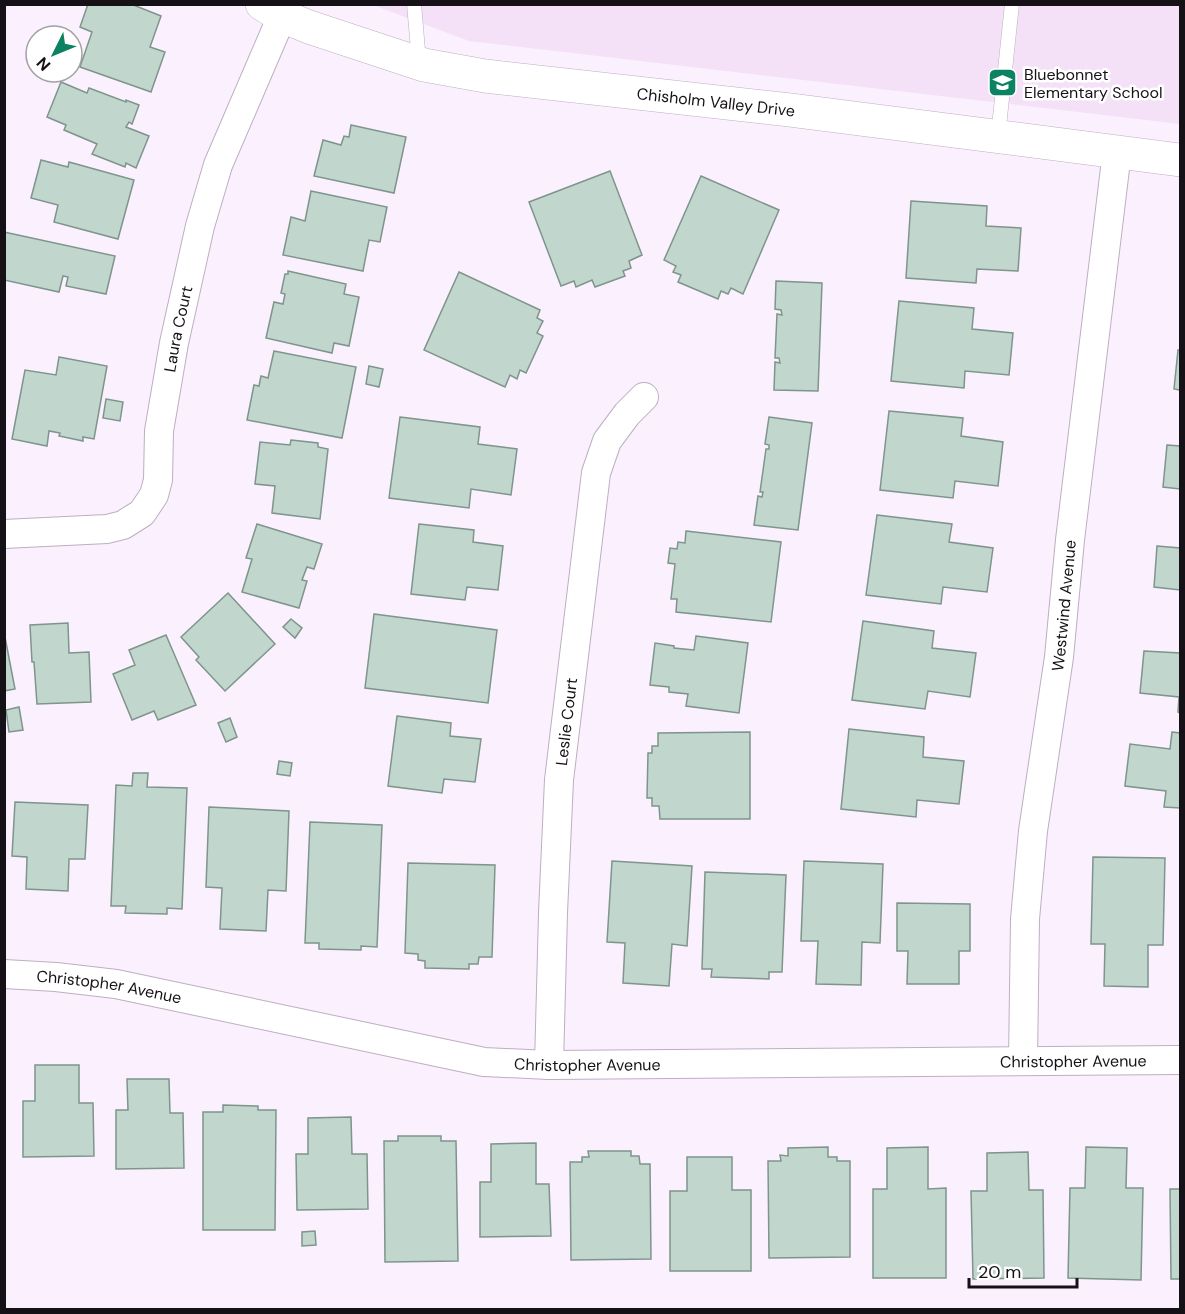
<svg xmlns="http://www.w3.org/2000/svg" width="1185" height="1314" viewBox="0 0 1185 1314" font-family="'DM Sans',sans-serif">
<rect width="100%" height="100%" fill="#fbf0fe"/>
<!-- built -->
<path fill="#f4e1f8" d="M373,5H1180V124L469,41Z"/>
<!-- building -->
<g fill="#c1d7cd" stroke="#7f948b" stroke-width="1.5">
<path d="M88,4H131L161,16L150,47L165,52L151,92L80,67L92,32L80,27Z"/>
<path d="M61,82L87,93L89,88L126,102V100L139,105L132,124L129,122L126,127L149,136L136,168L126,163L125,167L92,154L97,144L64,130L66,125L47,117Z"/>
<path d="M351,125L406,137L394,193L314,176L323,140L341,145L344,136L349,137Z"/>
<path d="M41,160L68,167L69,162L134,180L118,239L54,222L58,205L31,198Z"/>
<path d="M610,171L642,255L629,261L631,268L623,271L625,276L595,287L592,280L576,287L574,281L561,286L529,202Z"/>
<path d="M701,176L779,210L743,294L731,288L728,294L721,291L718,299L678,282L681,275L673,272L676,266L664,260Z"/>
<path d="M311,191L387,207L380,242L369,240L363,271L283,255L291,217L305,221Z"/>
<path d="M911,201L987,206L986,226L1021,228L1018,271L977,269L976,283L906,278Z"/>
<path d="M4,232L115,256L106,294L66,286L68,277L63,276L59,292L4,280Z"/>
<path d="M288,271L346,284L344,294L359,297L349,346L334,343L332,353L266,338L274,302L283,304L285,294L281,293L285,274H288Z"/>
<path d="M459,272L540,310L537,318L543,321L537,333L543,336L526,373L520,370L517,379L510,375L505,387L424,350Z"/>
<path d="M776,281L822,283L818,391L774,390L775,362L780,363L779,358H775L777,314L782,315L781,310L775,309Z"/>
<path d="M899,301L974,308L972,329L1013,333L1009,375L965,371L964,388L891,381Z"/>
<path d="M1178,350H1180V390L1174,389Z"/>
<path d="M274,351L356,367L342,438L247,420L254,385L259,386L261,376L268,378Z"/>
<path d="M59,357L107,366L94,439L83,437V441L59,436L60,433L49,431L47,446L12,439L25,370L56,375Z"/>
<path d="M369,366L383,369L379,387L366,384Z"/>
<path d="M106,399L123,402L120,421L103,418Z"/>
<path d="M889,411L963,418L961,436L1003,442L998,486L955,481L953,498L880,490Z"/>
<path d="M400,417L480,427L478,444L517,449L511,495L471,489L469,508L389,498Z"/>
<path d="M769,417L812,423L798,530L754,525L758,496L762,497L763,492H760L766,449H769V445L765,444Z"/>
<path d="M291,440L318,443V447L328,449L320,519L272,513L275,486L255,484L260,442L290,445Z"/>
<path d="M1167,445L1180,446V489L1163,487Z"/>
<path d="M877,515L952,524L949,542L993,548L987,592L943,587L941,604L866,595Z"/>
<path d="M257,524L322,544L314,569L307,567L302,580L307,581L299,608L242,592L252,559L246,558Z"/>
<path d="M419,524L474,530L473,542L503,546L498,590L467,587L465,600L411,594Z"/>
<path d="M686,531L781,542L771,622L676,612L677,599H671L675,564L668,563L670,548L677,549L678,542L685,543Z"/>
<path d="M1157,546L1180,548V590L1154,587Z"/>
<path d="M228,593L275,644L225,691L196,660L199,657L181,637Z"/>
<path d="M374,614L497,630L488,703L365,688Z"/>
<path d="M291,619L302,628L295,638L283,627Z"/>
<path d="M863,621L934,631L932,648L976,653L970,697L928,691L925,709L852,700Z"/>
<path d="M68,623L69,653L89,652L91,702L37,704L34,662H32L30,625Z"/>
<path d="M4,632L15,689L4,691Z"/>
<path d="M166,635L196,705L158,720L154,711L132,720L113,674L135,665L129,650Z"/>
<path d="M696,636L748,643L739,713L686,706L688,694L669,692V687L650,685L655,643L674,646V648L694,650Z"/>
<path d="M1144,651L1180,653V713L1178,712L1179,697L1140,693Z"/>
<path d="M19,707L23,730L9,732L6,710Z"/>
<path d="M397,716L451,723L450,736L481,739L475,782L444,779L442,793L388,786Z"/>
<path d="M230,718L237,737L226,742L218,723Z"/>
<path d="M849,729L924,737L923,757L964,761L959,804L917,800L916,817L841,809Z"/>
<path d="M750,732V819H660L659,806H652V798H647L648,753H652V746H658V733Z"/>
<path d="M1172,732L1180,733V808L1164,807L1166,791L1125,786V785L1130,744L1170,749Z"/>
<path d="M279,761L292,763L290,776L277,774Z"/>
<path d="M133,773H148L147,787L187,788L182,909L167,908V914L125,913L126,906H111L116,785L132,786Z"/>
<path d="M15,802L88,805L85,859H69L68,891L26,889L27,857L12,856Z"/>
<path d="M209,807L289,811L286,891L268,890L266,931L220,929L222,888L206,887Z"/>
<path d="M310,822L382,825L377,947L361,946V950L319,949V943H305Z"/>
<path d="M1093,857L1165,858L1163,945H1148V987L1104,986L1105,944H1091Z"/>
<path d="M612,861L692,866L687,946L672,944L669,986L623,983L625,943L607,942Z"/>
<path d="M804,861L883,864L880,943L862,942L861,985L816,984L818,941H801Z"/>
<path d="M408,863L495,865L492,957H479L478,964H469V969L425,968V961L418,960V954L405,953Z"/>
<path d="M705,872L786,875L782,972H769V979L711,977L712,969H702Z"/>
<path d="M897,903L970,904V951H959V984H907L908,951H897Z"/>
<path d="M35,1065H79V1103H93L94,1156L23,1157V1101H35Z"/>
<path d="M127,1079H169L170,1113H183L184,1168L116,1169V1110H128Z"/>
<path d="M223,1105L258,1106V1110H276L275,1230H203V1112H223Z"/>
<path d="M351,1117L352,1154H367L368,1209L297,1210L296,1154H308V1118Z"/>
<path d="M398,1136H441V1141H456L458,1261L385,1262L384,1141H398Z"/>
<path d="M536,1143V1184H549L551,1236L480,1237V1182H491V1144Z"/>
<path d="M828,1147V1157H837V1161H850V1257L769,1258L768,1161H781L780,1155L788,1156V1148Z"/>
<path d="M928,1147V1189L946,1188V1278H873V1189H887V1148Z"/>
<path d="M1086,1147L1127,1148L1126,1188H1143L1141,1280L1068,1278L1070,1188H1085Z"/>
<path d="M588,1151H631V1156H639L640,1164H650L651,1259L571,1260L570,1162H582V1157H589Z"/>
<path d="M1028,1152L1029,1190H1043L1044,1278L973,1279L971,1191H987V1153Z"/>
<path d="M687,1157H732V1190H751V1271H670V1191H687Z"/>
<path d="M1170,1189H1180V1279H1171Z"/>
<path d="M315,1231L316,1245L302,1246V1232Z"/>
</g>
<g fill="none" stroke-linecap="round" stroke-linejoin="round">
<defs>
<g id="service">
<path d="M414,4L419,62"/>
<path d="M998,136L1012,4"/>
</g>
<g id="minor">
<path id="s1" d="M4,534L107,529L123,525L142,513L154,495L158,480L159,431L174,343L200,226L218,165L282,16"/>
<path id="s2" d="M4,974L56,977L116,984L484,1062L549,1065L1180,1060"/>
<path id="s3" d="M1023,1061L1025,919L1033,831L1059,657L1070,540L1117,152"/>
<path id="s4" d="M549,1065L553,913L559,780L596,473L607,441L627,414L644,397"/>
</g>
<g id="tertiary">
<path id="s5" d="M262,4L282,16L309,27L424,65L485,76L790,110L1180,160"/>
</g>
</defs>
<!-- service casing -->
<use href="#service" stroke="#bdafc0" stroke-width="15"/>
<!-- minor casing -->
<use href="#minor" stroke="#bdafc0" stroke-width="30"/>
<!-- tertiary casing -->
<use href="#tertiary" stroke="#bdafc0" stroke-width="34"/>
<!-- service -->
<use href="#service" stroke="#fff" stroke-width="14"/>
<!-- minor -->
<use href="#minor" stroke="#fff" stroke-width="28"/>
<!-- tertiary -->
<use href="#tertiary" stroke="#fff" stroke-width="33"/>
</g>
<!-- icons -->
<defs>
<symbol id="school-square" viewBox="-11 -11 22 22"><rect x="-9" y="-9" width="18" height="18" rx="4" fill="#0b8261" stroke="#fff"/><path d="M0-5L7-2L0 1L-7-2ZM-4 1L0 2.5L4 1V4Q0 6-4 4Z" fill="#fff"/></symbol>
</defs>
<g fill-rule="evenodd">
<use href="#school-square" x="986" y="66" width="33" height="33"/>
</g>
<g text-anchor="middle" stroke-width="5" stroke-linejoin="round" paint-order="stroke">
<!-- poi labels -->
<g font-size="16" fill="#161117" stroke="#fff" text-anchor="start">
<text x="1024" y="80">Bluebonnet<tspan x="1024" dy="18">Elementary School</tspan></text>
</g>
<!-- street labels -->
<g font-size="16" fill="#161117" stroke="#fff">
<text dy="6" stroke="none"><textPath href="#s5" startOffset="468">Chisholm Valley Drive</textPath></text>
<text dy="6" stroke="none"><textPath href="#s1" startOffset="332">Laura Court</textPath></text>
<text dy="6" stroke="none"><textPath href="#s3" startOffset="458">Westwind Avenue</textPath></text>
<text dy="6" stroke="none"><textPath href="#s4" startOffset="344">Leslie Court</textPath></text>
<text dy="6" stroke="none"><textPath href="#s2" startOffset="106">Christopher Avenue</textPath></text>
<text dy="6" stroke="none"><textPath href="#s2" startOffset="1078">Christopher Avenue</textPath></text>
<text dy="6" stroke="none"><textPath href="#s2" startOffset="592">Christopher Avenue</textPath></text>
</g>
</g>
<!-- border -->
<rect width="1185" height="1314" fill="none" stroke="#161117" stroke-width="12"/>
<!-- north arrow -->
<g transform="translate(54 54) rotate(227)"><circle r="28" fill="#ffffff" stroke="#a2a0a2" stroke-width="1.5"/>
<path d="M0-4.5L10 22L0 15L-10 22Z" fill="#0b8261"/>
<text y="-9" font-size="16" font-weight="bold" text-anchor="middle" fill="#161117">N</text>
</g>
<!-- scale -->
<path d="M969 1278v9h108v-9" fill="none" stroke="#161117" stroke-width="3"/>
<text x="978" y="1278" font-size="18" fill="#161117" stroke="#ffffff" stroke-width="4.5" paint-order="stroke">20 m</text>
</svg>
